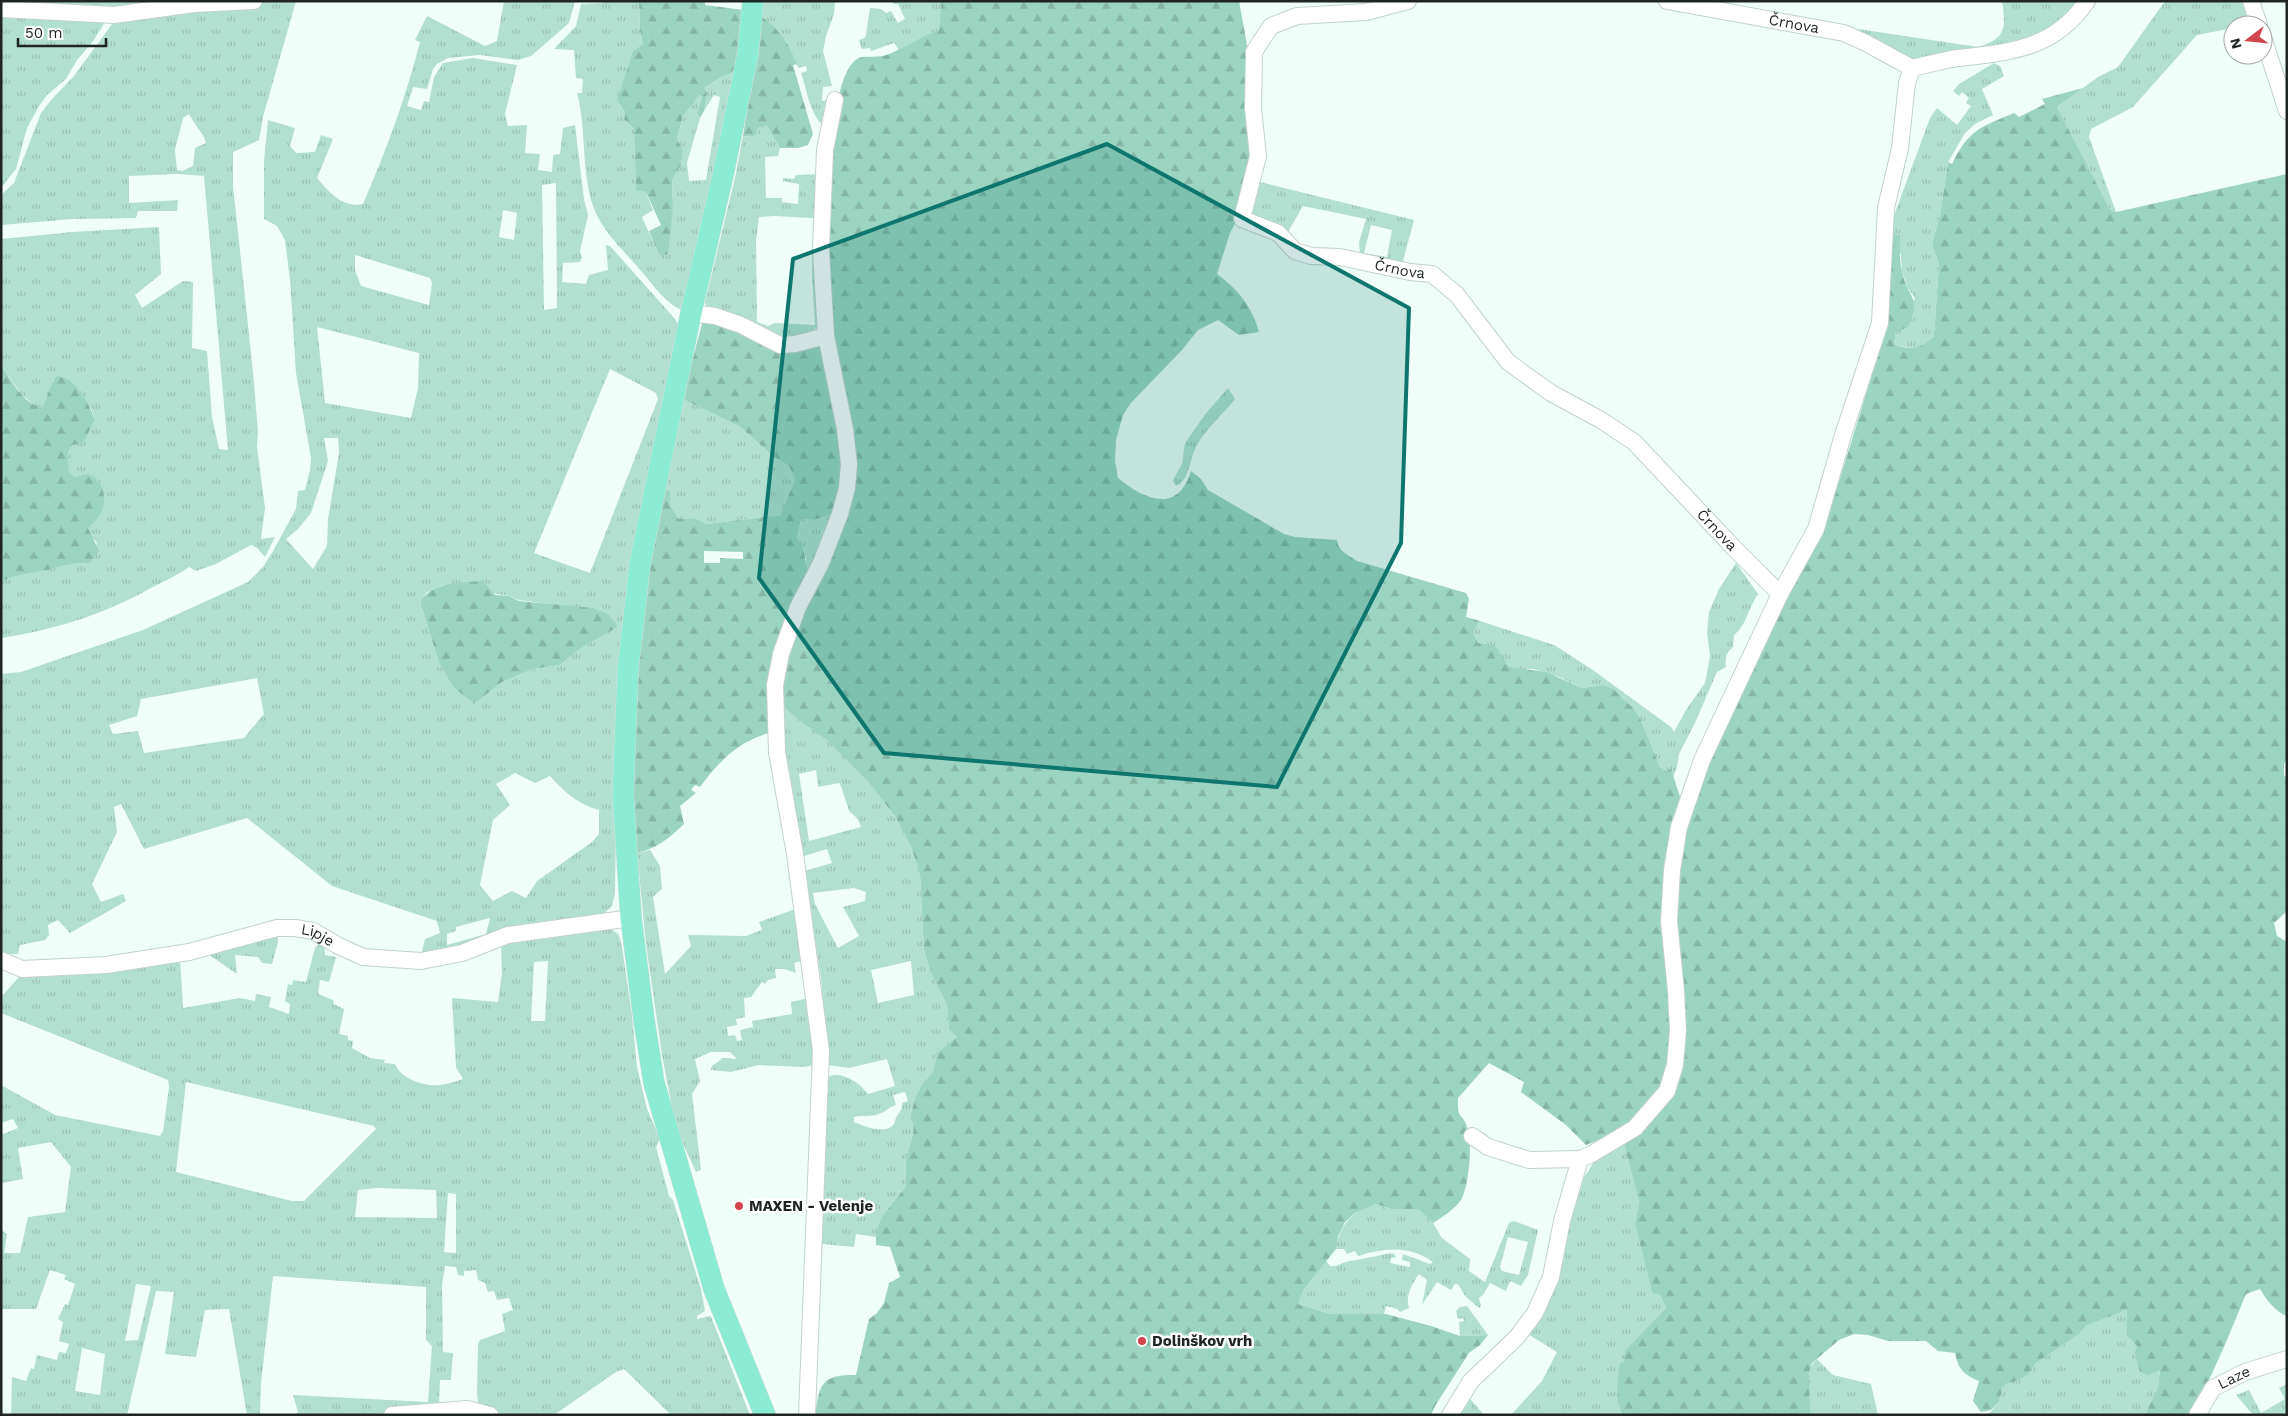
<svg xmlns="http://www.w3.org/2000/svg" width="2288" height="1416" viewBox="0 0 2288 1416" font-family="'Work Sans',sans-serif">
<defs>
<pattern id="grass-tufts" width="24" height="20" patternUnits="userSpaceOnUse" patternTransform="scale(1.25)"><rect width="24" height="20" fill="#b2e0d0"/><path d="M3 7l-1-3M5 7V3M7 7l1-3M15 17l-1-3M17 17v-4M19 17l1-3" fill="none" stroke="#99c0b2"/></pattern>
<pattern id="forest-firs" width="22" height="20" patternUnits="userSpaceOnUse" patternTransform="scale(1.25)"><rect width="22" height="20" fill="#9bd4c0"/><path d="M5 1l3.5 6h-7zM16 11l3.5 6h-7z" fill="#85b6a5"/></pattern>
</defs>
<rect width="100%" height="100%" fill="#f0fef9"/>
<!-- grass -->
<g fill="url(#grass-tufts)" fill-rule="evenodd">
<path d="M1,1H184L122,9Z"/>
<path d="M268,1H296L263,117L259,140L233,152V186L253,372L258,432L257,447L265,508L261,539L275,537L265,557L257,548L251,545L216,564L196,571L189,567C177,576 162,582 149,589C103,615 53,630 1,638V582C16,574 31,574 47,570C65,566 70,563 90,563L97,543L91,536L88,528L99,516L103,507L85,475L74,477L69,472L68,452L72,444L83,442L95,420L91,409L53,380L48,399L42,407L35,406L21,394L1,365V239L72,232L159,227L161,274L135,295L142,308L183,281L193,282L192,348L207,351L212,417L219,449L228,450L204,176L178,174L129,176V203L178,200L177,211H138L136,218L73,219L1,225V195L14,183L41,113L52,99L74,76L118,16L247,6ZM189,114C194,124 204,134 206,143L195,148L193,166L182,171L177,170L175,150L183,118Z"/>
<path d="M504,1H575L569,23L531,56L518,60L480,55L448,58L437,64L433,69L427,89L413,87L407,106L421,110L424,101L429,102L434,77L443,63L473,58L517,65L505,114L508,126L527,125L525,153L540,154L538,170L552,172L553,155L560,154L563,128L575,125L584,199L588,215L580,251L582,258L580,262L563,263L562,282L586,284L589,275L608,270L606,245L610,246L675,319L680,327L616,827L615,893L612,906L602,915L491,938L421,955L425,939L440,933L437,921L332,886L247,818L144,849L121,804L114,807L117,832L92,884L101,902L123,894L126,901L70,933L58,920L48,925L49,935L45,940L20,945L18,954H6L1,949V674L21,672L143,630L248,582L263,567L273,551L296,509L298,491L305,490L310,470L311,458L296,373L290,280L285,240L277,226L264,219V160L268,120L295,128L290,146L296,153L315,152L321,135L333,139L317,178C330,193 342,208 363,204C386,151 406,97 420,42L415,40L427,16L485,46L497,41ZM556,183L557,308L544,310L542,185ZM503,210L517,213L514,240L499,237ZM355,255L430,278L432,283L429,305L361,286L355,270ZM317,327L419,353L418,388L411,418L325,403ZM610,369L656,393L658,399L590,573L534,553ZM324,438H338L339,453L328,519L327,546L313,569L286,539L298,529L311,513L328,461ZM443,585L509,596L519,600L549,604L618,627L580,649L560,665L533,669L502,682L474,704L453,687L439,663L420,601L426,593ZM257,678L264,714L244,738L144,753L138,731L113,734L109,725L137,716L141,699ZM515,773L535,783L550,776C564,792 579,805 599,810V834L592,842L537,881L526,898L512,891L493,901L480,885L493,820L510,805L496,784ZM490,918L486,934L447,945V934L456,931V927Z"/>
<path d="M603,1H639L640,31L643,44L617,100L625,112V120L634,129L636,189L646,192L653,210L642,217L659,255L673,207L672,180L681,165L683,150L677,139L683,116L698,95L702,97L697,113L700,118L687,163L689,181L706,180L720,97L714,95L704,111L707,93L704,88L721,77L738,71L683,311C665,303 654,286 642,272C628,255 611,240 600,221C579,186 588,132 577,93H582L583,79L576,78L574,50L554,49L576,26L581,4L602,3Z"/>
<path d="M763,1H835L834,14L826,36L823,51L832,86L823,87L822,101L831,100L825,127C810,116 807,90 801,73L807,71L806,66L799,68L762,17Z"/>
<path d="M893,1H941L939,30L899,50L894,43L871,51L870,48L862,49L859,40L865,38L866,34L870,8L881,9L886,13L891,11L898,23L905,19L898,4H893Z"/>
<path d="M2001,1H2083L2067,21L2030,43L2027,37L1990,54L1915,62L1847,32L1858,29L1978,47C1995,42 2005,36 2004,17C2003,11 2004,6 2001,1Z"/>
<path d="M2165,1H2247L2256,24L2233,25V28L2197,35L2133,107L2091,129L2089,137L2116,212L2110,211L2057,107L2098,77L2118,67Z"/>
<path d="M1,11L109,16L91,44L77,60L66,79L47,95L39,106L27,128L16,169L1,188Z"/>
<path d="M1994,63L2000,66L2004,76L1982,89L1993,115L1975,124L1965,133L1948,162L1940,215L1932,245L1939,264L1934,336C1919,349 1912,350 1894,344L1896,332L1915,298L1907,287L1902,271L1901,255L1890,234L1892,221L1930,118L1937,108L1957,125L1971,106L1966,103L1969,98L1962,92L1959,96L1953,91L1959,84Z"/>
<path d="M767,126L780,148L778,156L765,157L766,198H782V202L798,204L799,184L783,181V178L794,179L796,175L817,174L820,326L798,339L788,340L706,308L705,302L735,178L743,136L755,137L758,128ZM774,216L813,218L812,276L815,325L775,323L768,326L757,322L756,240L759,217Z"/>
<path d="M1256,181L1414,220L1402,265L1360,253L1359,242L1366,219L1303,206L1288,232L1250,215ZM1371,225L1392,230L1387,257L1364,253Z"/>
<path d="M1228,388L1235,399C1224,413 1205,430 1197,445C1190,456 1190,481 1176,486L1173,480L1182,464L1185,443L1207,412Z"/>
<path d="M682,399L739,426L774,457L789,466L795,480L780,515L707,524L695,518L679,519L670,505V491L663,488Z"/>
<path d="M836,514L809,573L805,565L806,559L797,538L801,519L813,520Z"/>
<path d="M1736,563L1758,594C1748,608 1747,625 1734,635L1733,647C1726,653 1725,658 1726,667L1717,672L1695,723L1679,754L1677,767L1673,778L1671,770L1667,771L1660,767L1641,720L1623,698L1603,685L1582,688L1559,677L1533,669L1522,670L1513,668L1507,664L1490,644L1478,643L1473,632L1480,621L1554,645L1590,668L1671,727L1674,732L1686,710L1705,683L1710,656L1707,633L1709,612L1719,589Z"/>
<path d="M778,701L792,715L827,739L867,781L895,816L911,847L920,874L924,950L931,973L947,1005L949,1030L957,1037L937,1053L933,1072L922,1084L915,1098L910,1118C919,1130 907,1148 906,1161C905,1169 906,1178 906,1186C890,1208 883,1207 876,1237L856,1234L854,1247L822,1244L827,1077C841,1070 859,1082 868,1094L895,1086L887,1059L849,1068L828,1065L821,978L804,871L832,863L827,849L801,857L784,755ZM816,770L818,787L839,783L841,786L849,811L858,819L861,827L809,841L799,774ZM854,888L866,892L865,901L843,907L859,936L838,948L815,904L813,893ZM911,961L914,995L878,1003L871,970ZM905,1092L908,1101L902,1103C903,1110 899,1112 896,1118C895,1120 895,1123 893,1125C885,1135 863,1126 854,1122V1117C862,1115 871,1117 879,1114C886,1112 888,1107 896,1105L893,1095Z"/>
<path d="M650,850L660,866L662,889L653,897L665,974L691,946L688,935L746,936L762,930L759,922L798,908L808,959L794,963L796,973L784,969H775L776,978L768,980L765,984L762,982L751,997L744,998L745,1017L736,1019L737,1025L727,1027L728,1036L735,1035L737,1041L742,1040L740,1030L753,1027L752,1021L792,1014L791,1002L809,998L816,1064L805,1067L759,1065L731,1072L711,1070L712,1066L723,1058L737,1059L730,1052H711L695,1059L700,1081L692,1094L701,1170L696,1172L676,1129L662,1055L646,944L637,853Z"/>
<path d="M602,928L611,929L619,935L622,947L632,1015L637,1067L647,1109L660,1139L656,1147L669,1196L673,1200L701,1289L705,1311L697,1316V1319L710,1316L712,1319L750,1415H671L624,1369L616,1372L554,1415H503L479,1407L477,1395L478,1344L480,1340L505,1331L502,1314L513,1310L509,1298L497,1300L494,1291L488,1292L485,1283L478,1280L476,1270L464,1271V1276L458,1275L456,1267L445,1266L442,1285L443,1352L453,1353L451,1380H440L439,1408L366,1415H295L298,1412L293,1395L428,1402L432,1346L426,1340V1287L273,1276L261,1383L260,1415H247L229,1309L205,1310L196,1357L165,1354L174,1292L156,1291L127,1415H11L12,1377L26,1381L31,1368L34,1369L37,1355L57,1360L59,1352L66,1353L69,1344L59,1341L63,1322L58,1319L65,1304L68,1305L75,1284L64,1279L66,1275L50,1270L36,1309H2L1,1230L7,1234L4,1253H20L28,1217L65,1212L71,1167L51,1142L18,1148L23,1179L1,1183V1135L18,1128L13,1119L1,1123V1085L55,1115L160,1136L163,1131L169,1087L168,1080L1,1013V997L20,976L180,958L183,1008L240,998L255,1001L256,994L271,997L269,1007L289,1014L290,1004L285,1001L288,984L292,985L293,980L306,982L315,948L319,944L324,943L325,955L336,957L329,982L320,980L318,994L333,1000L334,1004L344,1009L339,1034L348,1036V1040L353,1041L352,1048L370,1058L385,1060L384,1063L395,1064C401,1079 425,1087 440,1085C448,1084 456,1081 463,1079L456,1067L452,998L498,1002L502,973L501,945L510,939ZM548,961L545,1021H531L534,962ZM186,1082L374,1126L376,1129L304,1201H292L176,1172ZM377,1188L436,1190L437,1218L355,1217L358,1190ZM448,1193L456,1194V1253L444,1252ZM136,1284L151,1286L138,1340L125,1341ZM82,1348L105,1354L100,1395L75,1391Z"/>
<path d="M277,931L278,942L272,964L262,963L258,957L235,955L237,974L205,952Z"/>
<path d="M1623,1140L1639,1202L1635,1224L1652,1293L1660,1295L1666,1308L1648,1328L1619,1407L1622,1415H1511L1542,1381L1557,1352L1526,1333L1575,1191L1594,1162Z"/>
<path d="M1376,1204L1389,1209H1418L1433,1223L1442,1238L1470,1259L1469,1271L1485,1282L1509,1223L1514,1221L1538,1230L1528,1275L1521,1286L1510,1281L1506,1291L1490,1283L1483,1295L1479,1298L1481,1306L1479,1308L1465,1296L1458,1284H1455L1451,1290L1437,1282L1422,1305L1427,1280L1419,1274C1412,1284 1405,1296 1409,1308L1400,1312L1397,1309L1386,1306L1384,1314H1330L1298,1304L1304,1289L1326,1261L1330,1266C1338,1267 1342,1262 1350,1261C1363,1259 1377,1256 1390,1253L1394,1254L1396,1257L1391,1258L1390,1263L1410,1267V1262L1402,1260L1403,1254L1430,1264L1433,1262C1409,1245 1385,1248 1358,1256L1355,1251L1347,1254L1344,1249H1336C1338,1226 1354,1209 1376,1204ZM1508,1237L1528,1242L1519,1275L1502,1271L1500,1267Z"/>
<path d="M1467,1306L1488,1335L1460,1336L1459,1322L1464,1321L1463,1318L1458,1319L1456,1311L1460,1307Z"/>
<path d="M2127,1310V1336L2160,1369L2158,1387L2145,1415H1988L1999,1402L2002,1389L2006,1384L2017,1381L2027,1374L2036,1363L2078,1335L2086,1326Z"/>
<path d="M1817,1359L1833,1375L1871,1384L1878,1415H1810C1809,1398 1803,1371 1817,1359Z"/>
<path d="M2287,1384V1415H2253L2236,1395L2249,1390L2261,1413L2285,1399L2279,1388Z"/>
<path d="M1466,1394L1484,1415H1455Z"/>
</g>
<!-- forest -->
<g fill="url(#forest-firs)" fill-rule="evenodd">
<path d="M639,1H705V5L744,10L738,71L721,77L704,88L707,93L704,111L700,118L697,113L702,97L699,95L683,116L677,139L683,150L681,165L672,180L673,207L668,254L659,255L649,231L661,225L646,192L636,190L634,129L625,120V112L617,100L633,52L643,44L640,31Z"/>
<path d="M941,1H1239L1266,149L1240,214L1230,233L1217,274C1238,289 1252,307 1259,332L1239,335L1218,320L1198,330L1182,350L1130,404L1123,415L1116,440L1115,461L1118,478C1143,499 1178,515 1191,471L1201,479L1208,490L1284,534L1295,537L1337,540C1338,551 1348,555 1357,561L1466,593L1469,599L1466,617L1480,621L1473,632L1478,643L1490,644L1497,648L1507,664L1513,668L1546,672L1582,688L1603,685L1613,689L1633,708L1641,720L1660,767L1667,771L1671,769L1682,803L1674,1010L1665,1085L1621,1131L1586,1145L1566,1125L1521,1092L1524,1082L1489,1063L1458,1098C1457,1120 1462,1112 1467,1127C1473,1141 1469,1187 1461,1200C1455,1209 1442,1217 1433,1223L1418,1209H1390L1376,1204L1355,1213L1345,1222L1338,1236L1336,1249L1304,1289L1298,1304L1330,1314H1386L1431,1326L1460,1336L1488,1335L1480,1345L1469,1353L1435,1406L1431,1415H815C820,1382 822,1375 856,1375L869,1319L877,1313L884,1303L889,1283L900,1277L890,1247L876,1245C875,1216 891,1207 906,1186C906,1178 905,1169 906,1161C907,1148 919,1130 910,1118L915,1098L922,1084L933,1072L937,1053L957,1037L949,1030L947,1005L931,973L924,950L920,874L911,847L895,816L867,781L827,740L792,715L778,701L782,664L845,513L825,282L834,119C838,102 843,61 862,57C871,56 881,58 889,54C906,47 921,37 939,30Z"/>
<path d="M762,17C780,30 788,43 797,64L793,65L813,134L808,145L798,148H780L767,126L758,128L755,137L743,136Z"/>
<path d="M2083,88L2057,107L2110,210L2116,212L2287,174V758L2284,764V775L2287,778V911L2274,923L2277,936L2287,942V1316C2275,1312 2266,1299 2260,1289L2246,1294C2229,1335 2213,1376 2190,1415H2145L2158,1387L2160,1370L2148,1375L2140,1372L2135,1353L2137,1346L2127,1336V1310L2086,1326L2078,1335L2036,1363L2028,1374L2017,1381L2006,1384L2002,1389L1999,1402L1991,1410L1981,1412L1973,1401L1979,1381C1964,1375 1958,1369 1955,1353L1938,1351L1926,1341H1888L1868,1335L1854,1334L1839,1340L1812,1363L1809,1374L1810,1415H1622C1615,1399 1617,1380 1620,1363L1624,1362L1625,1351L1666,1308L1660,1295L1652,1293L1635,1224L1639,1202L1623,1140L1670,1094L1674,935L1683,832L1706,766L1832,504L1881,346L1890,234L1900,235C1900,247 1899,260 1902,271C1907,299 1923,296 1908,327L1896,332L1894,344C1910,351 1921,348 1934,336L1939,264L1932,245L1940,215L1948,162L1952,164C1969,129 1981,127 2014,113L2019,117L2045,104L2042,99Z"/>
<path d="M703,320L752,335L815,344L823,347L845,463L836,514L813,520L801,519L797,538C807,551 803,560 809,573L769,733C738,742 719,761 700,787L695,785L691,790L696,793L680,806L684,824C668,839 659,847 637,853L633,786L636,686L647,576L663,488L670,491V505L679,519L695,518L707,524L780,515L795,480L789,466L774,457L739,426L682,399ZM704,551L743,552V559L720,558V563H704Z"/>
<path d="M1,365C11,379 23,405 42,407C49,397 49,384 57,376C77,379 88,402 95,420L83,443L72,445L68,452L69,472L75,477C81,475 88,473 94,477C106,485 107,505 99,516C96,521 92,524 88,528L99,551L90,563C70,563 65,566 47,570C31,574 16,574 1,582Z"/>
<path d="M483,581L495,595L509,596L519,601L593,608L608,614L618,627L580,649L560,665L533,669L502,682L474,704L453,687L439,663L420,601C435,581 460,583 483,581Z"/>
</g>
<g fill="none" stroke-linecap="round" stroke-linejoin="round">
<defs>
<g id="minor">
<path id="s1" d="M1408,1L1366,12L1297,16L1271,26L1254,52L1253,108L1258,156L1242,219L1278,233L1295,251L1311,256L1340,257L1410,272L1432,274L1457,295L1508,362L1551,393L1601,420L1634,442L1734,548L1780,594"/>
<path id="s2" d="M1667,1L1844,33L1866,43L1912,68"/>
<path d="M2251,1L2259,25"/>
<path d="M1,9L114,15L194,4L254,1"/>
<path d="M2263,37L2287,111"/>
<path d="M691,313L715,316L741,325L780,345L795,344L826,336"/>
<path id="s3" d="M1,960L22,969L106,965L189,952L277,928H295L313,931L337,945L363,957L421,961L462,953L508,935L631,918"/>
<path d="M1472,1136L1488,1147L1529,1160L1580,1159"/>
<path d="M392,1415L467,1409L490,1415"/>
<path d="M807,1415L821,1051L795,854L777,752L775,685L781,654L798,607L821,563L840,514L847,488L849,464L845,429L826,336L821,250L825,150L835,100"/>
<path d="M1450,1415L1471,1381L1517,1337L1535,1313L1551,1277L1562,1221L1580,1159L1590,1155L1635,1128L1667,1091L1675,1065L1678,1031L1676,991L1669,921L1672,870L1679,827L1702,760L1780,594L1816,529L1843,435L1880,323L1886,208L1900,148L1907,83L1912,68C1927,65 1943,60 1958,58C2010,52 2055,49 2087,1"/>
<path id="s4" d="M2197,1415L2213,1388L2245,1372L2287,1359"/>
</g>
<path id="major" d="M753,1L748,53L723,175L691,313L640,563L628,669L623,794L631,918L644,1020L654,1083L714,1289L765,1415"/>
</defs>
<!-- minor casing -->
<use href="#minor" stroke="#c1d2cb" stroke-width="18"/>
<!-- major casing -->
<use href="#major" stroke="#dbdcdc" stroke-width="22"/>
<!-- minor -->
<use href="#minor" stroke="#fff" stroke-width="16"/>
<!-- major -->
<use href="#major" stroke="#8becd3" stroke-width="21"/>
</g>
<!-- marked area -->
<path fill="#0f766e" fill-opacity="0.2" stroke="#0f766e" stroke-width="4" stroke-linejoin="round" d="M1107,144L1409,308L1401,543L1277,787L884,753L759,578L793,259Z"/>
<!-- markers -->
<g fill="#d4444d" stroke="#fff" stroke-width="2">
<circle cx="739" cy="1206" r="5"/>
<circle cx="1142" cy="1341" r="5"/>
</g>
<g text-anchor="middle" stroke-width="5" stroke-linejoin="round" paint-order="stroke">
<!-- street labels -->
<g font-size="15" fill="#1e2522" stroke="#fff">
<text dy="5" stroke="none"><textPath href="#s2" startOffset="129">Črnova</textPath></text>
<text dy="5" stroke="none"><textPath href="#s1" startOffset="511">Črnova</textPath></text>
<text dy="5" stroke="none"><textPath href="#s1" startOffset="931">Črnova</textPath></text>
<text dy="5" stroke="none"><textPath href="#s3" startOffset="324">Lipje</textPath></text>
<text dy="5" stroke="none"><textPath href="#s4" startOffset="55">Laze</textPath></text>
</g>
<!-- poi labels -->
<g font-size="15" font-weight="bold" fill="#1e2522" stroke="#fff" text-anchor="start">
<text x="749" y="1211">MAXEN - Velenje</text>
<text x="1152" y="1346">Dolinškov vrh</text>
</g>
</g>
<!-- border -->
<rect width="2288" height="1416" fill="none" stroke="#1e2522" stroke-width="5"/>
<!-- north arrow -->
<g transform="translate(2248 40) rotate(254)"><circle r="24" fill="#ffffff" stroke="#a5a8a7"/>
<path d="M0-4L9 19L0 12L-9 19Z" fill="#d4444d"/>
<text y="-8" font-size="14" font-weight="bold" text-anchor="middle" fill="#1e2522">N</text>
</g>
<!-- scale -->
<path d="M18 38v8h88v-8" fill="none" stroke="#1e2522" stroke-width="2.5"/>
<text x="25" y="38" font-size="15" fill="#1e2522" stroke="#ffffff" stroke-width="4" paint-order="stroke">50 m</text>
</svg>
